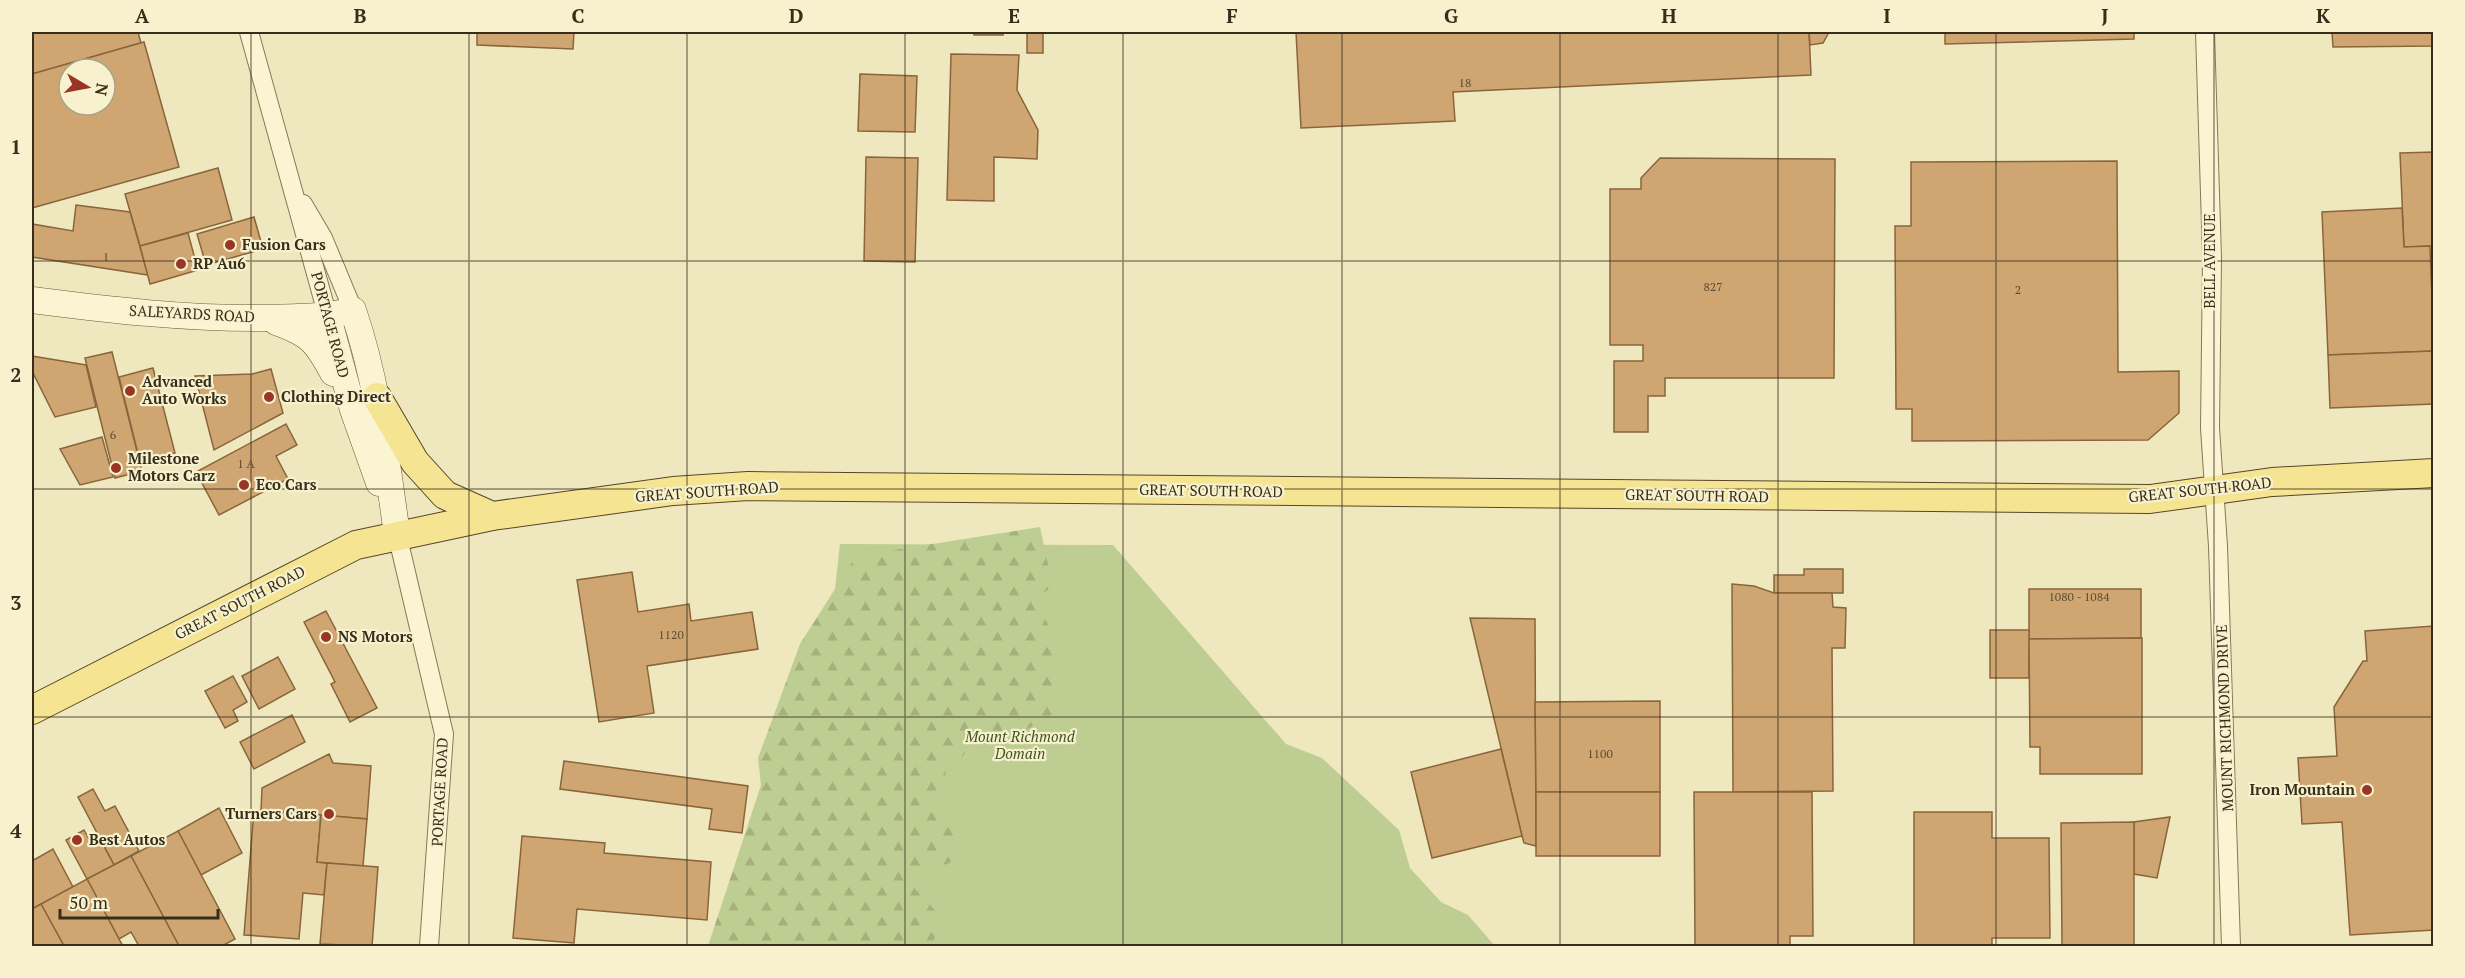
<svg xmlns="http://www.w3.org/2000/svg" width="2465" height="978" viewBox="0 0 2465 978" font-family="'PT Serif',serif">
<defs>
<pattern id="forest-firs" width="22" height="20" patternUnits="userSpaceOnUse" patternTransform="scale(1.5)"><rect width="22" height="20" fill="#bece92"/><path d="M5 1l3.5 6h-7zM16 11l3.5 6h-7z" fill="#a4b17d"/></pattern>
</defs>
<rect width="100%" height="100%" fill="#efe8be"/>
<!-- green -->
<path fill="#bece92" d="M840,544L1113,545L1286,744L1322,758L1399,830L1410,868L1441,902L1468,915L1495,946H795Z"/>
<!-- forest -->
<path fill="url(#forest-firs)" d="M1040,527L1053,588L1035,596C1059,646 1063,662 1051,717L1004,741L972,730L964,755L946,768L941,819L957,838L950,863L904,877L945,921L930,946H708L761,785L758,758L800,644L856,556Z"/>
<!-- building -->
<g fill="#cfa672" stroke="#89653b" stroke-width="1.5" fill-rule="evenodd">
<path d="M32,32H138L141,43L32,74Z"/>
<path d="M477,32H574L573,49L477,45Z"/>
<rect x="974" y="32" width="29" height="3"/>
<rect x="1027" y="32" width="16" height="21"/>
<path d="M1296,32H1809L1811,75L1453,92L1455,121L1301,128Z"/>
<path d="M1809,32H1827L1828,34L1823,43L1810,45Z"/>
<path d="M1945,32H2134V39L1945,44Z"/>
<path d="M2332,32H2434V46L2333,47Z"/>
<path d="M144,42L179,167L32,208V74ZM69,69H105V105H69Z"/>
<path d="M951,54L1019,55L1017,90L1038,130L1037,159L994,157V201L947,200Z"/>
<path d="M860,74L917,76L915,132L858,131Z"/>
<path d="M2434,152V246L2404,247L2400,153Z"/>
<path d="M866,157L918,158L915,262L864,261Z"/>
<path d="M1660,158L1835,159L1834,378H1665V396H1648V432H1614V361H1643V345H1610V189H1641V178Z"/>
<path d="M2117,161L2118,372L2179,371V413L2148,440L1912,441V409H1896L1895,226H1911V162Z"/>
<path d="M218,168L232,220L140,246L125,194Z"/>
<path d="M76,205L130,212L148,275L32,257V224L73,231Z"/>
<path d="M2402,208L2404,247L2430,246L2434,351L2328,355L2322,212Z"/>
<path d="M254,217L263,249L206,265L197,234Z"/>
<path d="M188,233L198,270L150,284L140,246Z"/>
<path d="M2434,351V404L2330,408L2328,355Z"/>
<path d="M112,352L142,471L115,478L85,358Z"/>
<path d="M32,356L86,365L96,407L55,417L32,371Z"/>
<path d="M153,368L175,453L140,462L119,377Z"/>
<path d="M271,369L283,413L214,450L195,376L252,374Z"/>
<path d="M286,424L297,445L276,456L288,479L219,515L196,472Z"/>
<path d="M102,437L113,477L80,485L60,449Z"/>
<path d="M1804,569H1843V593H1774V575H1804Z"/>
<path d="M632,572L638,612L689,604L691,621L752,612L758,649L647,666L654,713L599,722L577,580Z"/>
<path d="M1732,584L1754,586L1774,593H1832L1833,607L1846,608L1845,648H1832L1833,791L1733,792Z"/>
<path d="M2029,589H2141V638L2029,639Z"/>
<path d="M326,611L377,708L350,722L331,684L335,682L304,622Z"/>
<path d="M1470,618L1535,619L1536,846L1524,843L1522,836Z"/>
<path d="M2434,626V930L2350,935L2342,822L2302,824L2298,758L2337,756L2334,707L2363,661H2367L2365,631Z"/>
<rect x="1990" y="630" width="39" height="48"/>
<path d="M2142,638V774H2040V747H2030L2029,639Z"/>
<path d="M278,657L295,689L259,709L242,676Z"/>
<path d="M233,676L247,702L233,710L238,721L225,728L205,691Z"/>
<path d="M1660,701V792H1536L1535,702Z"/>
<path d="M292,715L305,742L254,769L240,742Z"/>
<path d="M1501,749L1522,836L1432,858L1411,772Z"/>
<path d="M329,754L333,763L371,766L367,819L261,810L262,788Z"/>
<path d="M564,761L748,786L742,833L709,829L712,809L560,789Z"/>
<path d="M93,789L105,811L115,806L139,851L114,865L78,797Z"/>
<rect x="1536" y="792" width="124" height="64"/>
<path d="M1694,792H1812L1813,936H1790V946H1695Z"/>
<path d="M219,808L242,853L201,875L178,831Z"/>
<path d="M254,810L321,815L317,862L327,863L324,895L303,893L299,939L244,935Z"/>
<path d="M1914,812H1992V838H2049L2050,938H1992V946H1914Z"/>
<path d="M321,815L367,819L363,866L317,862Z"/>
<path d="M2170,817L2157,878L2134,874V822Z"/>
<path d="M2134,822V946H2062L2061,823Z"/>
<path d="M84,830L92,844L100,839L114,865L87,879L66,840Z"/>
<path d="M178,831L235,939L222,946H179L131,856Z"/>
<path d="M522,836L605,843L604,853L711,862L707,920L577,909L574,943L513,938Z"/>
<path d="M53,849L73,887L32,909V861Z"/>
<path d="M131,856L179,946H139L131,932L119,939L87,879Z"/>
<path d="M327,863L378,867L372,946L320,944Z"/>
<path d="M87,879L119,939L123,946H64L41,904Z"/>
<path d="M41,904L64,946H32V909Z"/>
</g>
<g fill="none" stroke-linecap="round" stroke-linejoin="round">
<defs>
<g id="minor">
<path d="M249,32L328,317"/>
<path d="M2205,32L2212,258L2210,428L2218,546L2231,946"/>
<path d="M303,204L323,238L353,310"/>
<path d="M397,534L444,734L429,946"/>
</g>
<g id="secondary">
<path d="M32,300C110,310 187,319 266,318C296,317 324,318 353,310C378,383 386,458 397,534"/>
<path d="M328,317L353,410L379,483"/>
<path d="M276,322C310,334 316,341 333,373"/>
</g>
<g id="primary">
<path d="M377,397L415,462L445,495L492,516"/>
<path d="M32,710L356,545L492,516L673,491L748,486L2150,499L2272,482L2434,473"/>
</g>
</defs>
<!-- minor casing -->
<use href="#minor" stroke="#887856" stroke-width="20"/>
<!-- secondary casing -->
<use href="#secondary" stroke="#6a593a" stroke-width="27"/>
<!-- primary casing -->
<use href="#primary" stroke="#56452b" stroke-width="30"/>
<!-- minor -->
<use href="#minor" stroke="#faf4d2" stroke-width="18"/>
<!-- secondary -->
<use href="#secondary" stroke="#faf4d2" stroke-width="26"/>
<!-- primary -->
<use href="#primary" stroke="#f5e593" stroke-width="28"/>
</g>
<!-- grid -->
<path fill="none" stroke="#372d1b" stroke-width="1.5" stroke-opacity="0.55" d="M251,32V946M469,32V946M687,32V946M905,32V946M1123,32V946M1342,32V946M1560,32V946M1778,32V946M1996,32V946M2214,32V946M32,261H2434M32,489H2434M32,717H2434"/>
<!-- markers -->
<g fill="#9a3424" stroke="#f7f1ce" stroke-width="2">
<circle cx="230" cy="245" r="6"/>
<circle cx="181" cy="264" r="6"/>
<circle cx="130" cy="391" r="6"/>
<circle cx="269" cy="397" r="6"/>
<circle cx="116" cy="468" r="6"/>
<circle cx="244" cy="485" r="6"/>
<circle cx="326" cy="637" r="6"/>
<circle cx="2367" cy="790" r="6"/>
<circle cx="329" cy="814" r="6"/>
<circle cx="77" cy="840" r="6"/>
</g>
<g text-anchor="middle" stroke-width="4.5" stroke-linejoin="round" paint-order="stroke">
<!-- number labels -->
<g font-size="12" fill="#5d4b31">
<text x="1465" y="87">18</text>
<text x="106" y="261">1</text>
<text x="1713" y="291">827</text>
<text x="2018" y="294">2</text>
<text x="113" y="439">6</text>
<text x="246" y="468">1 A</text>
<text x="2079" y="601">1080 - 1084</text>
<text x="671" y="639">1120</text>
<text x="1600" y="758">1100</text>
</g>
<!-- poi labels -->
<g font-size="15" font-weight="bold" fill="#372d1b" stroke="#f7f1ce" text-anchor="start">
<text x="242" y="250">Fusion Cars</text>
<text x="193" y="269">RP Au6</text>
<text x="142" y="387">Advanced<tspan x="142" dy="17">Auto Works</tspan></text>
<text x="281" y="402">Clothing Direct</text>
<text x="128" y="464">Milestone<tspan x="128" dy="17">Motors Carz</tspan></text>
<text x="256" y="490">Eco Cars</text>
<text x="338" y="642">NS Motors</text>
<text x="2355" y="795" text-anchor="end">Iron Mountain</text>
<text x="317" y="819" text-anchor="end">Turners Cars</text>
<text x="89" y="845">Best Autos</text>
</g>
<!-- street labels -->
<g font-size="15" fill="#372d1b" stroke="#f7f1ce">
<text transform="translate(2210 261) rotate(-90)" y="5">BELL AVENUE</text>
<text transform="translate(192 314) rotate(3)" y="5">SALEYARDS ROAD</text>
<text transform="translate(330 325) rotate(75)" y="5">PORTAGE ROAD</text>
<text transform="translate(2200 490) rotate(-6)" y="5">GREAT SOUTH ROAD</text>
<text transform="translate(1211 491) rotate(1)" y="5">GREAT SOUTH ROAD</text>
<text transform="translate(707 492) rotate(-4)" y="5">GREAT SOUTH ROAD</text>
<text transform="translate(1697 496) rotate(1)" y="5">GREAT SOUTH ROAD</text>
<text transform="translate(240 603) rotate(-27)" y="5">GREAT SOUTH ROAD</text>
<text transform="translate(2225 718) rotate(-92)" y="5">MOUNT RICHMOND DRIVE</text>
<text transform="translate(440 792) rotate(-87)" y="5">PORTAGE ROAD</text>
</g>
<!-- park labels -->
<g font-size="15" font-style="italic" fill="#405421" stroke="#f7f1ce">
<text x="1020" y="742">Mount Richmond<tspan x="1020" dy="17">Domain</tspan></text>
</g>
</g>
<!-- border -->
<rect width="2465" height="978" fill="none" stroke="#f7f1ce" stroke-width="66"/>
<!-- north arrow -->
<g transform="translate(87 87) rotate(100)"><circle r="28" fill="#f7f1ce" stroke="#aaa386" stroke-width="1.5"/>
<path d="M0-4.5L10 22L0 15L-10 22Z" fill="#9a3424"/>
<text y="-9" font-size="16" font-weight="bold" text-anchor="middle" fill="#372d1b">N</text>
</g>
<!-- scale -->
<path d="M60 909v9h158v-9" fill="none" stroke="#372d1b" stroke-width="3"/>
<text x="69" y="909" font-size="18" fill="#372d1b" stroke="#f7f1ce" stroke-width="4.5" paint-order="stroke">50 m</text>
<rect x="33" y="33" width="2399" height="912" fill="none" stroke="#372d1b" stroke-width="2"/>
<g font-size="20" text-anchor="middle" font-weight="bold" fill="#372d1b">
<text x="142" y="23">A</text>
<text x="360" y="23">B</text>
<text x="578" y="23">C</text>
<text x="796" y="23">D</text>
<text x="1014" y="23">E</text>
<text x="1232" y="23">F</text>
<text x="1451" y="23">G</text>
<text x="1669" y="23">H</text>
<text x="1887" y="23">I</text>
<text x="2105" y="23">J</text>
<text x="2323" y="23">K</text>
<text x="16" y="154">1</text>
<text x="16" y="382">2</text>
<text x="16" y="610">3</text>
<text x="16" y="838">4</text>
</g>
</svg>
